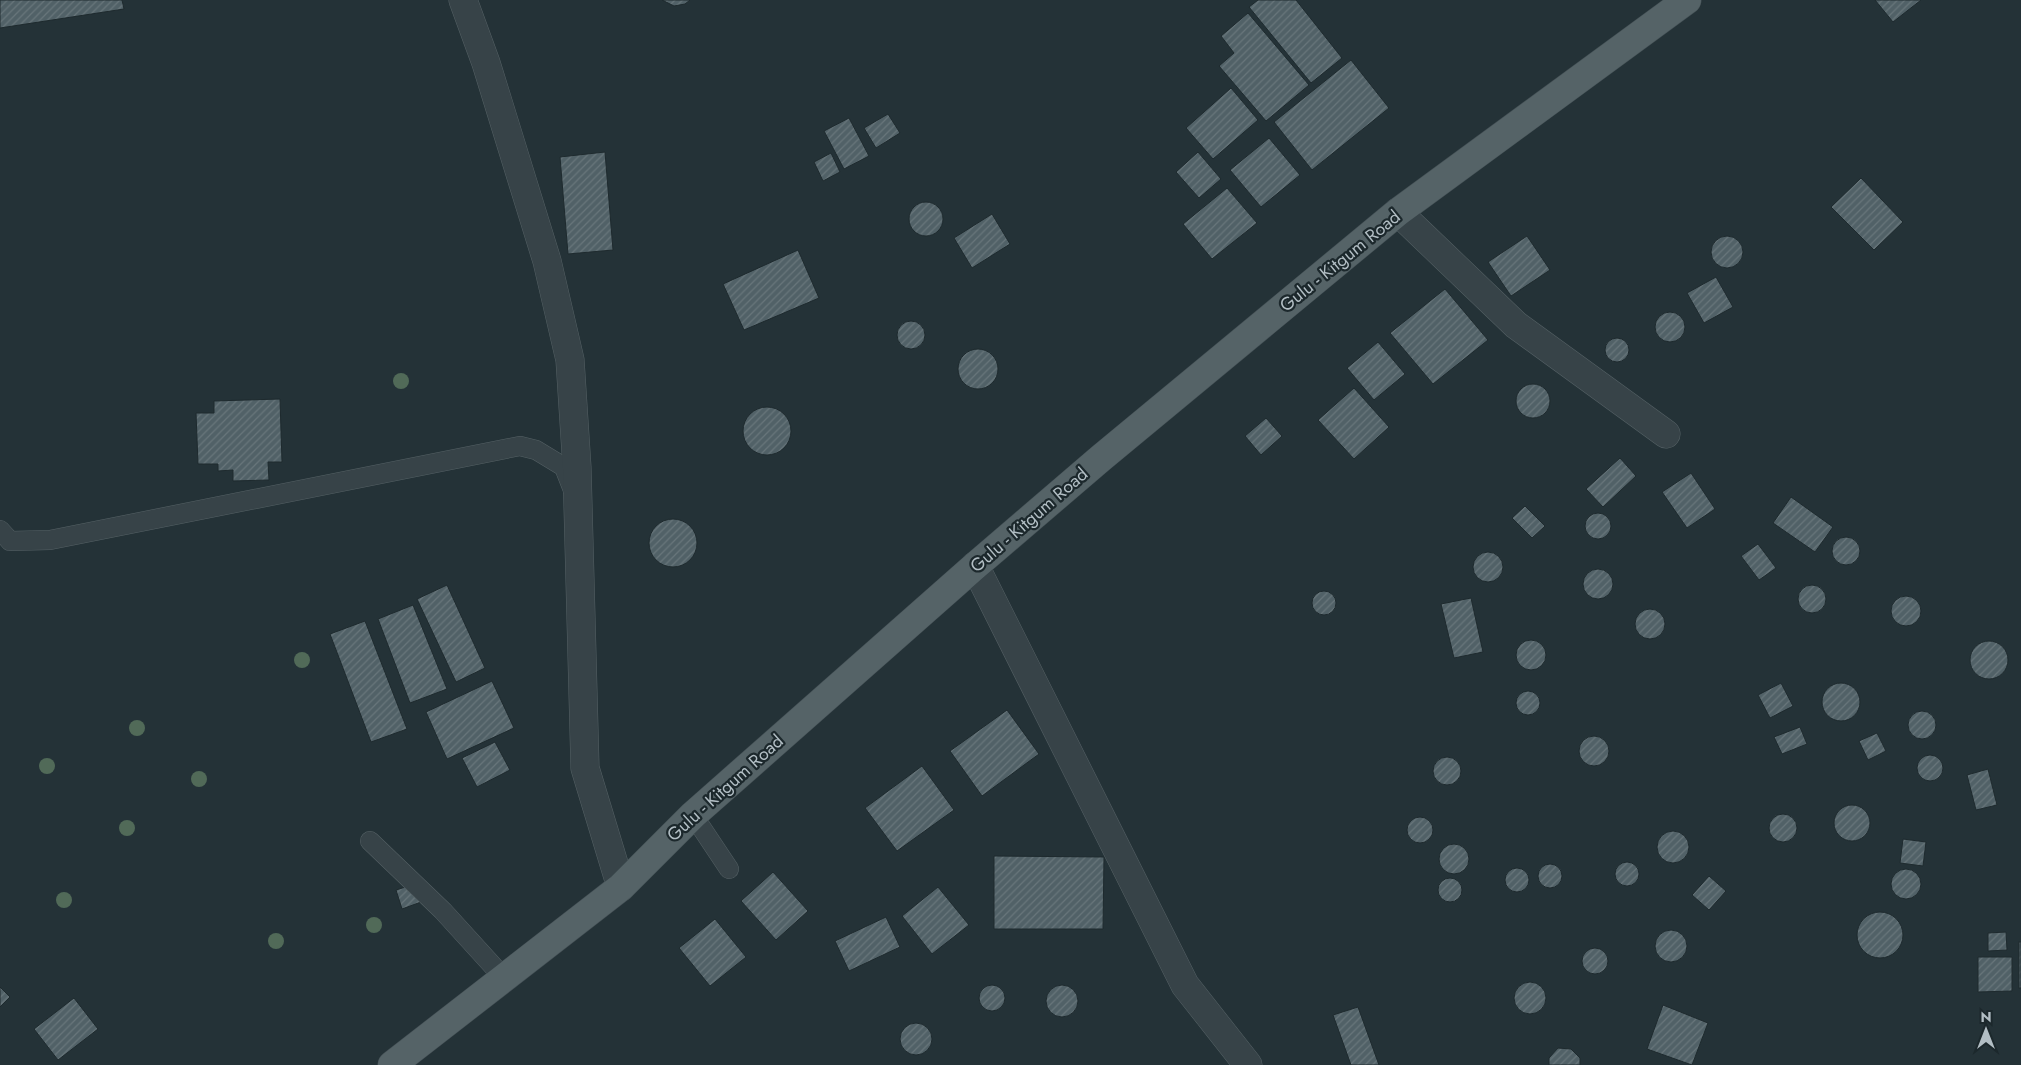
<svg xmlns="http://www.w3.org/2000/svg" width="2021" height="1065" viewBox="0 0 2021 1065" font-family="Jost,sans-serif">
<defs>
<pattern id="building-hatch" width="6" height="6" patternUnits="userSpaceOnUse" patternTransform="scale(1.25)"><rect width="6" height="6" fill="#516167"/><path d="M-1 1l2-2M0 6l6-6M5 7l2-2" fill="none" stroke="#68767b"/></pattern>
</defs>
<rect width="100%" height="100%" fill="#243237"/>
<!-- building -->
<g fill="url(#building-hatch)" stroke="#1e2a2e">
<path d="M0,0H122L124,9L0,28Z"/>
<path d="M662,0H690L685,4L674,6Z"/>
<path d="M1258,0H1296L1342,58L1311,83L1249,7Z"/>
<path d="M1875,0H1921L1893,22Z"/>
<path d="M1248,13L1309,85L1266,121L1219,66L1234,53L1221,36Z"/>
<path d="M1351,60L1389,108L1312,170L1274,122Z"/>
<path d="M1231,88L1258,120L1213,159L1186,128Z"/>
<path d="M888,114L900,133L876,148L864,128Z"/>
<path d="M849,118L869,156L844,169L824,131Z"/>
<path d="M1269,138L1300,175L1261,207L1230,170Z"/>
<path d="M605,152L613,250L568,254L560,157Z"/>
<path d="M1198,152L1221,179L1199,198L1176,172Z"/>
<path d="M831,153L840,172L823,181L814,162Z"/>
<path d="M1861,178L1903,222L1874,250L1831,207Z"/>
<path d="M1227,188L1257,223L1212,259L1183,224Z"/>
<circle cx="926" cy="219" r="17"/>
<path d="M992,214L1010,244L972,268L954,238Z"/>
<path d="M1527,236L1550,270L1511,296L1488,262Z"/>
<circle cx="1727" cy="252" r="16"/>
<path d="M798,250L819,298L744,330L723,284Z"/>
<path d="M1716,277L1733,307L1704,323L1687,293Z"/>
<path d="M1445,289L1488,340L1433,384L1390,333Z"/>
<circle cx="1670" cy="327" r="15"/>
<circle cx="911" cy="335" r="14"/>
<circle cx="1617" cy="350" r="12"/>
<path d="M1378,342L1405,374L1374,400L1347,368Z"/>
<circle cx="978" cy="369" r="20"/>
<circle cx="1533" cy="401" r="17"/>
<path d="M1354,388L1389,427L1354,459L1318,420Z"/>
<path d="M280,399L282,462H268L269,480L233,481V470L218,471V464H198L196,413H214V401Z"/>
<circle cx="767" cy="431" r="24"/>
<path d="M1266,418L1282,436L1261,455L1245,436Z"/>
<path d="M1620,458L1636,476L1603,507L1586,489Z"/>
<path d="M1691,473L1715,509L1687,528L1662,492Z"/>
<path d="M1791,497L1833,527L1815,552L1773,523Z"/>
<path d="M1525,506L1545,526L1532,538L1512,518Z"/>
<circle cx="1598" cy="526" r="13"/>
<circle cx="673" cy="543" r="24"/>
<circle cx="1846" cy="551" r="14"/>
<path d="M1758,544L1776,568L1759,580L1741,556Z"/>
<circle cx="1488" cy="567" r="15"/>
<circle cx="1598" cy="584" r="15"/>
<circle cx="1812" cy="599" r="14"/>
<path d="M447,585L485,668L456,682L417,599Z"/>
<circle cx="1324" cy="603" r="12"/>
<circle cx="1906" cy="611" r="15"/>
<path d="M1471,598L1483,652L1454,658L1441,604Z"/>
<path d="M413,605L447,689L410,703L378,619Z"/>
<circle cx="1650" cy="624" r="15"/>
<path d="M365,621L407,729L371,742L330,634Z"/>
<circle cx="1531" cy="655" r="15"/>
<circle cx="1989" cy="660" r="19"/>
<path d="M492,681L514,728L447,759L426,712Z"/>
<path d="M1781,683L1793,706L1770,718L1758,695Z"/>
<circle cx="1841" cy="702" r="19"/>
<circle cx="1528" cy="703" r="12"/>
<path d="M1007,710L1039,754L982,796L950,751Z"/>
<circle cx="1922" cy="725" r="14"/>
<path d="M1800,727L1807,744L1782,754L1774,737Z"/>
<path d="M1877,733L1886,751L1868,760L1859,741Z"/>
<circle cx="1594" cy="751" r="15"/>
<path d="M495,742L510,770L477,787L462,758Z"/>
<circle cx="1930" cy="768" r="13"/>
<circle cx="1447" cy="771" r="14"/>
<path d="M922,766L954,810L897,851L865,808Z"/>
<path d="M1988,769L1997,805L1976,810L1967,775Z"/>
<circle cx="1852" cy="823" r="18"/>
<circle cx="1783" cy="828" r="14"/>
<circle cx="1420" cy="830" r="13"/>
<circle cx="1673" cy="847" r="16"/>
<path d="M1903,839L1926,842L1923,866L1900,863Z"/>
<circle cx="1454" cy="859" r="15"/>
<path d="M994,856L1104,857L1103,929H994Z"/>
<circle cx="1627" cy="874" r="12"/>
<circle cx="1550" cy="876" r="12"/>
<circle cx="1517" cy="880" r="12"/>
<circle cx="1906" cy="884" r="15"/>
<path d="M773,872L808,911L776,940L741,901Z"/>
<path d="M1709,876L1726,891L1709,910L1692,895Z"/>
<circle cx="1450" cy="890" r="12"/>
<path d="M415,884L421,902L402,909L396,890Z"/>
<path d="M938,887L969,925L932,954L902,916Z"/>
<circle cx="1880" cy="935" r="23"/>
<path d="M886,917L900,947L849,971L835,941Z"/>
<path d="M715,919L746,957L710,986L679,948Z"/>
<circle cx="1671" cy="946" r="16"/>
<path d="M2006,932L2007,950L1988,951V933Z"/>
<rect x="2019" y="942" width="2" height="46"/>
<circle cx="1595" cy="961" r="13"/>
<path d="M1978,957H2012V991L1978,992Z"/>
<circle cx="1530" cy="998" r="16"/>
<circle cx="992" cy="998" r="13"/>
<circle cx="1062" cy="1001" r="16"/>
<path d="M0,987L10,997L0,1007Z"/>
<path d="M74,998L98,1029L58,1060L34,1029Z"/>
<path d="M1663,1005L1708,1023L1692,1065L1647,1049Z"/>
<path d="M1358,1007L1379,1065H1351L1333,1015Z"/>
<circle cx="916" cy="1039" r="16"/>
<path d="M1558,1048L1571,1049L1580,1058V1065H1549V1058Z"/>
</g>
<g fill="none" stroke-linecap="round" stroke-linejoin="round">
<defs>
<g id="service">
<path d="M0,530L10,541L50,540L520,446L536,450L564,467L573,490"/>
<path d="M693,815L729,869"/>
<path d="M370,841L443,911L503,977"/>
</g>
<g id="minor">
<path d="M463,0L486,63L547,261L570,360L577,468L585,768L621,887"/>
<path d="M1398,212L1516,325L1666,434"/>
<path d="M975,566L1185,985L1248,1065"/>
</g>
<path id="primary" d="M392,1065L621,887L693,815L975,566L1101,458L1398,212L1687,0"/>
</defs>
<!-- service casing -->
<use href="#service" stroke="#556165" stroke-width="20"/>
<!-- minor casing -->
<use href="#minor" stroke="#556165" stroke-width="29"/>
<!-- primary casing -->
<use href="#primary" stroke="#434f54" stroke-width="29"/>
<!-- service -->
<use href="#service" stroke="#374348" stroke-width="19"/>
<!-- minor -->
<use href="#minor" stroke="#374348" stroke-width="28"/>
<!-- primary -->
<use href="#primary" stroke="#556367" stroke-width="28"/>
</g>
<!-- trees -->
<g fill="#516a58">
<circle cx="401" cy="381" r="8"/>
<circle cx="302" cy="660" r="8"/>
<circle cx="137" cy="728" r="8"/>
<circle cx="47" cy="766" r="8"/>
<circle cx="199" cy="779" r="8"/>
<circle cx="127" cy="828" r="8"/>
<circle cx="64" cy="900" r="8"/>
<circle cx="374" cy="925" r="8"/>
<circle cx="276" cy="941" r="8"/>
</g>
<g text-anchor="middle" stroke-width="4.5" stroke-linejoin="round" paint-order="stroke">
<!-- street labels -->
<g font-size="18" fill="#b2bec4" stroke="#1c282c">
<text transform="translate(1340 261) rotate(-39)" y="6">Gulu - Kitgum Road</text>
<text transform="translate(1029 520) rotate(-41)" y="6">Gulu - Kitgum Road</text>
<text transform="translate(725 788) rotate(-42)" y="6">Gulu - Kitgum Road</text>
</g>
</g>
<!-- north arrow -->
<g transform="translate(1986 1030)" stroke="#1c282c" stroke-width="4" paint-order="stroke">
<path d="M0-4L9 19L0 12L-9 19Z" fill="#b2bec4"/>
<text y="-8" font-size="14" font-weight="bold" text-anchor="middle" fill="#b2bec4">N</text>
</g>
</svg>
